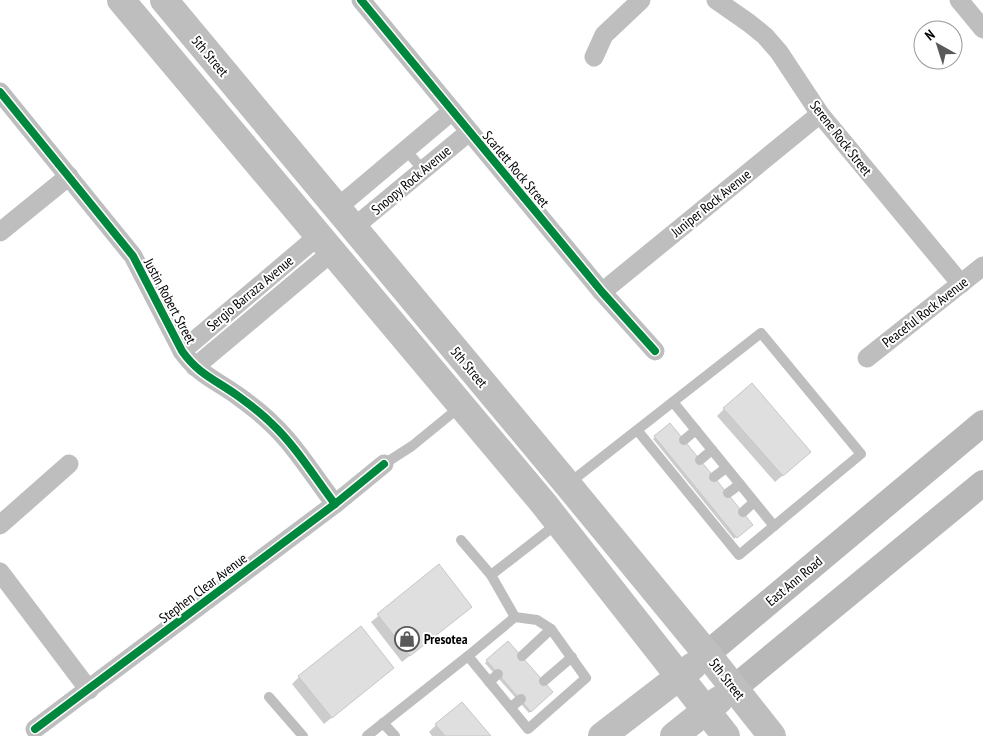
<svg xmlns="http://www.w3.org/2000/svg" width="983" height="736" viewBox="0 0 983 736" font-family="'PT Sans Narrow',sans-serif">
<rect width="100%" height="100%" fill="#fff"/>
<!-- shadow -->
<g fill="#0003">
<path d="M724,409L802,459L775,482L717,416Z"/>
<path d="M670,424L749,526L734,539L653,439Z"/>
<path d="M439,566L471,607L402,662L371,622Z"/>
<path d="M508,643L552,692L529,713L485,663Z"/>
<path d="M392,668L324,724L292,684L299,677Z"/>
<path d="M436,725L489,736H432L429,732Z"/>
</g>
<!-- building -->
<g fill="#dfdfdf" stroke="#c7c7c7">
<path d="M752,383L811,452L783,476L723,408Z"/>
<path d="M670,423L753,525L737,538L654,436Z"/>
<path d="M439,564L472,607L410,656L377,614Z"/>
<path d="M361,626L394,668L332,718L298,676Z"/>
<path d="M508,641L553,692L531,712L486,660Z"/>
<path d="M462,702L491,736H445L435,724Z"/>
</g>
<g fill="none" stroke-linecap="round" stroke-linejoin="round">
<!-- service -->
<g stroke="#bebebe" stroke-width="10">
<path d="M406,150L423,170"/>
<path d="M673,402L774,526"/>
<path d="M684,440L696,430"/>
<path d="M700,460L712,450"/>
<path d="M384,464L412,446L461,406"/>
<path d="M714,477L726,468"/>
<path d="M568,484L761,333L861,454L739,555L637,430"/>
<path d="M728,493L740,484"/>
<path d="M743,512L754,502"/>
<path d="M461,540L491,575"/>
<path d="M468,656L515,617"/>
<path d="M522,656L551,629"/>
<path d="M544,681L572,657"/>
<path d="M489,682L498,674"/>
<path d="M269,697L303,736"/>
<path d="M511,707L521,699"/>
<path d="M383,723L395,736"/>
<path d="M367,736L468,656L528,729L586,678L551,629L537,620L515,617L491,575L558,523"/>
</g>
<!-- minor -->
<g stroke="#bebebe" stroke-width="19">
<path d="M361,0L602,292L655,351"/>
<path d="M716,0L749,23L765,36L779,52L820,114L961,284"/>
<path d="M959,0L983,29"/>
<path d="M594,57L604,35L641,0"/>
<path d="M0,92L133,256L182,351C199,375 216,380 238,396C249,404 261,413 271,423C295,445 315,478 335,504"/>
<path d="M337,208L452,111"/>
<path d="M353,228L469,132"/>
<path d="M0,232L69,176"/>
<path d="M602,292L820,114"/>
<path d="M182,351L318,236"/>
<path d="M867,358L983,266"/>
<path d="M195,367L332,252"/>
<path d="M0,525L69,464"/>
<path d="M0,572L89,690"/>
<path d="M35,729L335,504L384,464"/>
</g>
<!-- secondary -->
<g stroke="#b8b8b8" stroke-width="26">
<path d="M707,654L983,423"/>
<path d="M734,688L983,483"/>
</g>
<!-- primary -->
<g stroke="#bebebe" stroke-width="28">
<path d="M121,0L544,504L726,736"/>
<path d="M164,0L568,485L707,654L772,736"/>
<path d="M602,736L693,666"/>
<path d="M674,736L719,700"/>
</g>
<defs>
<g id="cycleway">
<path d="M361,0L602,292L655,351"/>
<path d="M0,92L133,256L182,351C199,375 216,380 238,396C249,404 261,413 271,423C295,445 315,478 335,504"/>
<path d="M35,729L335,504L384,464"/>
</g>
</defs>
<!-- cycleway casing -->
<use href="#cycleway" stroke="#fff" stroke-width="11"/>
<!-- cycleway -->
<use href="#cycleway" stroke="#00873e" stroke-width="8"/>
</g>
<!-- icons -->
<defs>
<symbol id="shop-ring" viewBox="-11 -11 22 22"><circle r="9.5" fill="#fff" stroke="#595959" stroke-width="1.5"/><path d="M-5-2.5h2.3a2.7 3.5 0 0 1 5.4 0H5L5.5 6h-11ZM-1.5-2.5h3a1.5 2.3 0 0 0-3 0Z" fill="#595959"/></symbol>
</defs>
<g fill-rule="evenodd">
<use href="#shop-ring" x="393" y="625" width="28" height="28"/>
</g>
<g text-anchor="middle" stroke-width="4" stroke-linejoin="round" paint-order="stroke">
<!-- street labels -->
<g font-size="14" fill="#000" stroke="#fff">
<text transform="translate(210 56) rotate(50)" y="5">5th Street</text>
<text transform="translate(841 138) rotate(52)" y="5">Serene Rock Street</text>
<text transform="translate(516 169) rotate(50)" y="5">Scarlett Rock Street</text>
<text transform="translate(411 180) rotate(-40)" y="5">Snoopy Rock Avenue</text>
<text transform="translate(711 203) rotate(-39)" y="5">Juniper Rock Avenue</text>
<text transform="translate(250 293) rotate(-40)" y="5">Sergio Barraza Avenue</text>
<text transform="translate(170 301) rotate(62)" y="5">Justin Robert Street</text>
<text transform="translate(925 312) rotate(-38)" y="5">Peaceful Rock Avenue</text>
<text transform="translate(469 367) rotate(50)" y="5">5th Street</text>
<text transform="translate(794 581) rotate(-40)" y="5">East Ann Road</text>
<text transform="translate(203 588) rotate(-37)" y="5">Stephen Clear Avenue</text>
<text transform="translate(727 679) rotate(52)" y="5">5th Street</text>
</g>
<!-- poi labels -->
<g font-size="14" font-weight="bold" fill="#000" stroke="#fff" text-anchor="start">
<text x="424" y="644">Presotea</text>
</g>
</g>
<!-- north arrow -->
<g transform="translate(938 45) rotate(321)"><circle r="24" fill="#ffffff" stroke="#999999"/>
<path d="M0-4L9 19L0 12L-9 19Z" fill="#595959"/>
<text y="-8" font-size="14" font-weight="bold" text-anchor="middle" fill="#000000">N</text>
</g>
</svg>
